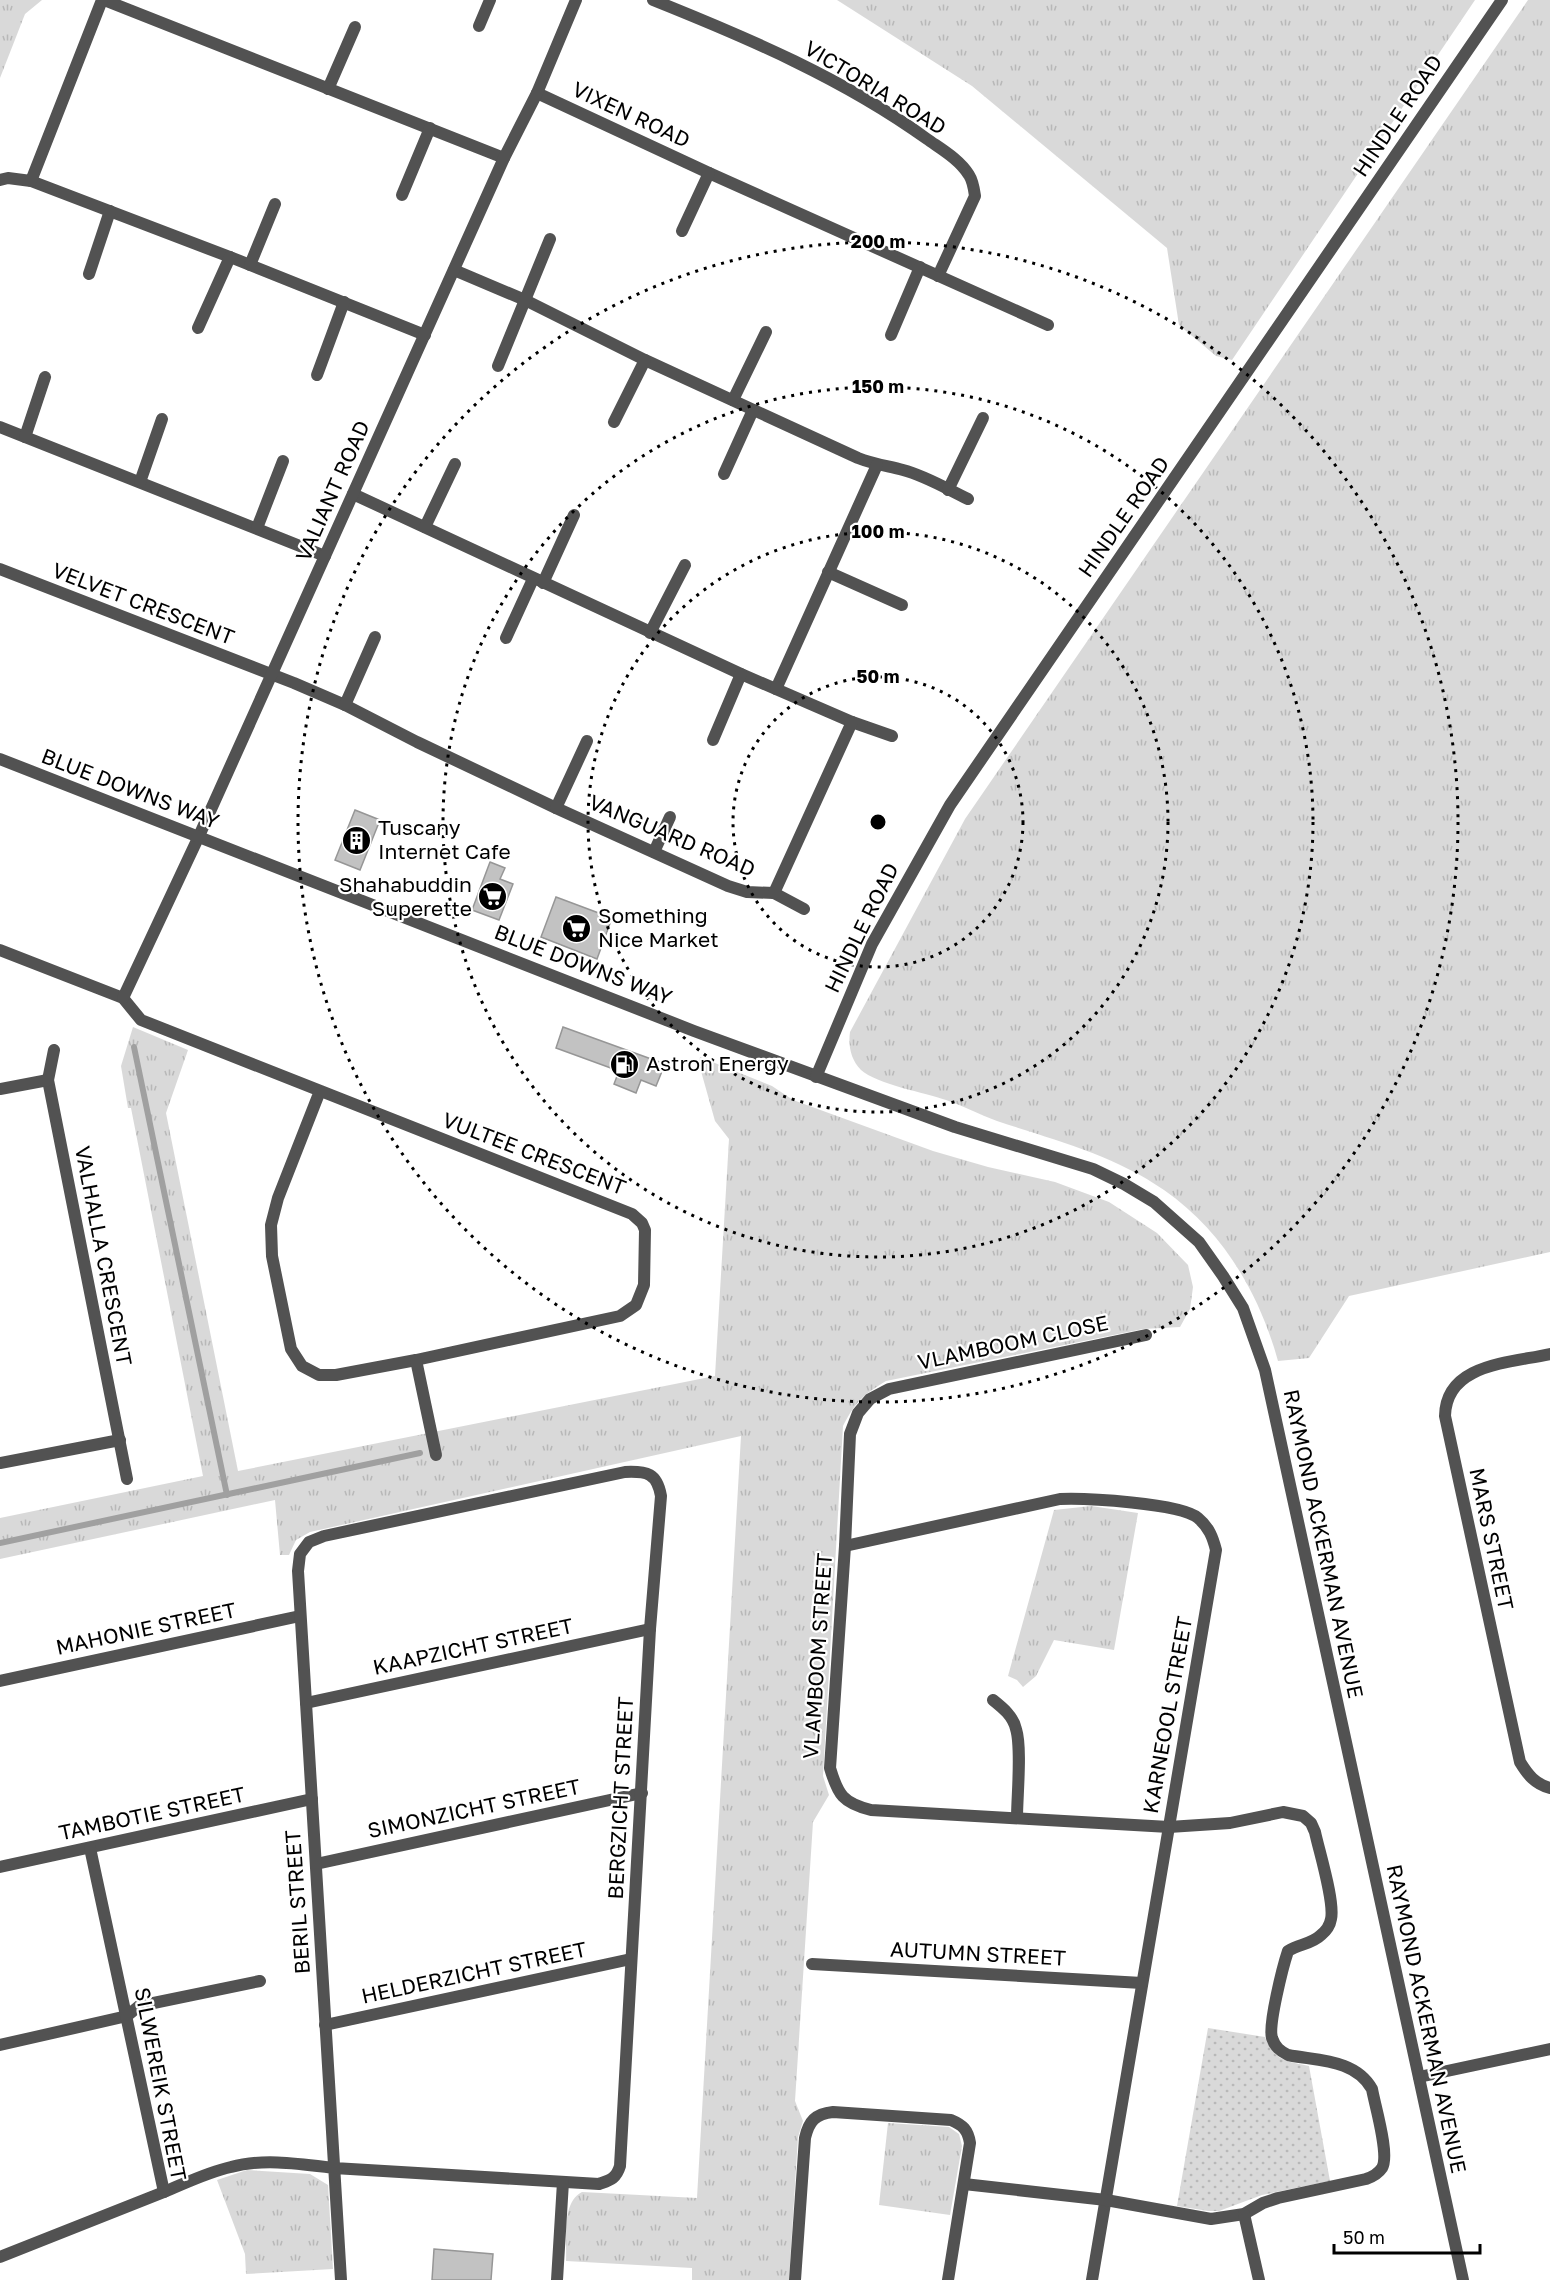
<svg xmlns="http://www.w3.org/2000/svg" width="1550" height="2280" viewBox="0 0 1550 2280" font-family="'Golos Text',sans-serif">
<defs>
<pattern id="grass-tufts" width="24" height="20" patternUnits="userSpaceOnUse" patternTransform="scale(1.5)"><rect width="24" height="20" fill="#d9d9d9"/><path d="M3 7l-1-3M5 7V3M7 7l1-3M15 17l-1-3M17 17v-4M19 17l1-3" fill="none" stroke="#b8b8b8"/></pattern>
<pattern id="park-dots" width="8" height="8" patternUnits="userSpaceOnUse" patternTransform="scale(1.5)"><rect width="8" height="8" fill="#d9d9d9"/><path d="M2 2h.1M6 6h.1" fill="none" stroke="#b8b8b8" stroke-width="1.8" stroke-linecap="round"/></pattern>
</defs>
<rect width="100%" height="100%" fill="#fff"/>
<!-- grass -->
<g fill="url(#grass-tufts)">
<path d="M0,0H42L25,14L0,78Z"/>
<path d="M837,0H1475L1232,360L1216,356L1179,325L1167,248L972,86Z"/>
<path d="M1528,0H1550V1252L1349,1296L1309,1358L1278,1361C1259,1293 1223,1231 1164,1190C1114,1155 1054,1140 997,1121C980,1115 964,1106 946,1100C926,1093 876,1084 861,1070C851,1060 848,1046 850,1032L965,819Z"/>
<path d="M133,1027L188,1050L166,1113L238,1471L715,1376L729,1139L715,1121L699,1064L700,1057L772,1086L793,1100L933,1151L988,1167L1055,1182L1109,1202L1157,1233L1188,1265L1193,1287L1190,1309L1180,1327L1143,1329L886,1381C863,1395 856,1401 843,1426L823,1776L829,1795L813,1822L795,2101L803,2121L798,2137L789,2280H692V2268L566,2261C567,2239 561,2203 582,2192L697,2198L741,1436L310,1532L296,1540L289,1555H280L275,1500L0,1559V1518L203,1476L131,1108H128L121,1066Z"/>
<path d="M1091,1506L1138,1513L1114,1650L1054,1640L1036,1676L1023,1687L1017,1680L1008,1676L1054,1510Z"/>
<path d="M888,2123L949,2127L959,2134L962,2146L950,2215L879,2205Z"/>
<path d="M247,2170L310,2174L328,2185L333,2269L246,2274L245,2254L217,2180Z"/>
</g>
<!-- park -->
<path fill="url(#park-dots)" d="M1208,2028L1265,2037C1274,2061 1286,2061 1309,2066L1330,2181L1262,2195L1219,2211H1208L1177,2206Z"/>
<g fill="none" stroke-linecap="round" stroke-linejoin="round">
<!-- stream -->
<g stroke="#a0a0a0" stroke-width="6">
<path d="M134,1047L227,1495"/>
<path d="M0,1543L420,1453"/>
</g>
</g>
<!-- building -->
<g fill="#c2c2c2" stroke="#969696" stroke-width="1.5">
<path d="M355,810L380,820L360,870L335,860Z"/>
<path d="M490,862L505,868L500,879L513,884L499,920L472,910Z"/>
<path d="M556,897L612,918L597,959L541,937Z"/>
<path d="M563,1027L665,1064L656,1086L641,1080L636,1093L614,1084L619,1071L556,1048Z"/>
<path d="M434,2249L493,2254L491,2280H432Z"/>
</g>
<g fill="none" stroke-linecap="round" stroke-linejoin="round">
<!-- minor -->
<g stroke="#525252" stroke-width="12">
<path d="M104,0L504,158"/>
<path d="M653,0C748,38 844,79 927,139C941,149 959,159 969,175C973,181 974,189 975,196L938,276"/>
<path d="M479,26L490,0"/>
<path d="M328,89L355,27"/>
<path d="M537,93L709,173L1048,325"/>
<path d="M0,180L8,178L31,181L230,257L425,335"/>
<path d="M31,181L102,0"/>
<path d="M402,195L430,128"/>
<path d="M682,231L709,173"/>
<path d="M250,265L275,204"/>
<path d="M454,270L525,300L645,360L858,458C873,464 888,466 903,470C926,476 947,489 968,499"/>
<path d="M89,274L110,211"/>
<path d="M198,328L230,257"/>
<path d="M891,335L920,267"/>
<path d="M498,366L550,239"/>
<path d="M317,375L344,302"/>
<path d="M733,400L766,332"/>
<path d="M614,422L645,360"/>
<path d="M0,427L325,556"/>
<path d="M25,437L45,377"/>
<path d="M724,474L753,410"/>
<path d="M140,482L162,419"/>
<path d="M948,490L983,418"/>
<path d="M353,494L741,674L852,722L892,736"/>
<path d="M425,527L455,464"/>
<path d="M257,528L283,461"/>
<path d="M0,569L294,683L345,705L417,742L556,808L728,886L747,892L774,893L804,909"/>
<path d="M828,572L902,605"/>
<path d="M543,583L574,515"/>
<path d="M650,633L685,565"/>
<path d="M506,638L533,579"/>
<path d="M776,689L877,465"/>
<path d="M345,705L375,637"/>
<path d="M713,740L741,674"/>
<path d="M556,808L587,741"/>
<path d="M654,852L670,817"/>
<path d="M774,893L852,722"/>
<path d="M0,950L123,998L141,1020L632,1214L642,1223L645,1230L644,1285L636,1305L620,1316L416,1360L336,1375H319L302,1366L291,1349L272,1256L271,1225L278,1198L320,1091"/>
<path d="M123,998L199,836L504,158L537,93L576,0"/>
<path d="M54,1050L48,1080L127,1479"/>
<path d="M0,1089L48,1080"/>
<path d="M1550,1354C1511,1363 1446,1363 1445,1416L1520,1762C1528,1775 1535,1784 1550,1788"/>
<path d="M416,1360L436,1455"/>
<path d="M0,1463L120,1440"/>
<path d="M845,1546L1060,1499C1085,1498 1180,1503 1198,1518C1209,1527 1213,1538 1216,1550L1092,2280"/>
<path d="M0,1681L300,1616"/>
<path d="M993,1700C1003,1708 1013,1716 1016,1729C1022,1748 1017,1796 1017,1818"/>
<path d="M306,1703L650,1629"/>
<path d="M316,1864L642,1793"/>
<path d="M0,1867L312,1799"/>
<path d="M812,1964L1142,1983"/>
<path d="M325,2025L631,1959"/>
<path d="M0,2045L127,2016L139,2006L260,1981"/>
<path d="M1419,2077L1550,2049"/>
<path d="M964,2184L1106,2200L1211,2219L1244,2214L1263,2203L1278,2198L1366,2179C1372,2177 1378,2174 1382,2168C1390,2155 1375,2106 1372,2089C1355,2059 1318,2061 1288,2055C1280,2051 1275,2047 1272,2038C1268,2025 1283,1966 1288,1951C1299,1944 1312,1944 1321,1935C1326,1931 1330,1925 1331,1919C1335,1902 1319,1851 1315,1832L1311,1823L1303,1816L1283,1812L1230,1823L1169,1827L871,1810C843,1803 838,1795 830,1768L845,1546L850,1434L858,1413L870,1399L889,1389L1146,1335"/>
<path d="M164,2192C186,2183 208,2172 231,2167C263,2158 301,2164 334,2168L599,2184C610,2180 616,2179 620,2166L650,1629L661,1496C657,1473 647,1471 625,1472L324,1536L309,1542L300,1554L298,1571L341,2280"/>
<path d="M1244,2214L1259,2280"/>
<path d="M0,2257L164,2192L90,1848"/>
<path d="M557,2280L563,2182"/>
<path d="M795,2280L805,2138C809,2121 815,2114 833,2112L951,2120C963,2125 968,2130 970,2143L948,2280"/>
</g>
<!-- tertiary -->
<g stroke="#525252" stroke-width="12">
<path d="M0,759L694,1031L955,1127L1093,1169L1124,1184L1154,1202L1199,1242L1223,1276L1243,1308L1265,1370L1463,2280"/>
<path d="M816,1077L872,944L950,805L1502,0"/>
</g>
</g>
<!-- distance rings -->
<g fill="none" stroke="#000" stroke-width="3" stroke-dasharray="3 6">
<circle cx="878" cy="822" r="145"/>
<circle cx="878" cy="822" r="290"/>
<circle cx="878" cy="822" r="435"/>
<circle cx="878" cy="822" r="580"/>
</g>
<!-- icons -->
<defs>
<symbol id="building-disc" viewBox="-11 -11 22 22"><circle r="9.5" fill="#000" stroke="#fff"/><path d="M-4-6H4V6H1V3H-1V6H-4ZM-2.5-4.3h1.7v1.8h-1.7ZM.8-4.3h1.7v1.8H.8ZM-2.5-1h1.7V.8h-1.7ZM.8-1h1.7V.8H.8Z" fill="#fff"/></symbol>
<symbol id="supermarket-disc" viewBox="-11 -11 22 22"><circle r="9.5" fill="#000" stroke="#fff"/><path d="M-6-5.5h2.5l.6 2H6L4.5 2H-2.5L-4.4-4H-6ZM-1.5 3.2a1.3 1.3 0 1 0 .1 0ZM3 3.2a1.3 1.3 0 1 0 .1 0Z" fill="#fff"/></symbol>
<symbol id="fuel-disc" viewBox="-11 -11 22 22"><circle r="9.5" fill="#000" stroke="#fff"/><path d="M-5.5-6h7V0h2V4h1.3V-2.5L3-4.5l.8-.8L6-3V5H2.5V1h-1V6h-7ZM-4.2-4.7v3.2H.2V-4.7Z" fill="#fff"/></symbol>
</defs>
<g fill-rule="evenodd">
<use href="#building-disc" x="340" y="824" width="33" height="33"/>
<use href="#supermarket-disc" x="476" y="880" width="33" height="33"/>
<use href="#supermarket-disc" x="560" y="912" width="33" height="33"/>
<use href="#fuel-disc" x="608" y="1048" width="33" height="33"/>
</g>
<g text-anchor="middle" stroke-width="4.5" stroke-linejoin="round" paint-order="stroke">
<!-- street labels -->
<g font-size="21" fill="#000" stroke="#fff">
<text transform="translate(875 88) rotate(31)" y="7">VICTORIA ROAD</text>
<text transform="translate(631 115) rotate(25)" y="7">VIXEN ROAD</text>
<text transform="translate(1398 116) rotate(-56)" y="7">HINDLE ROAD</text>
<text transform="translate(333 491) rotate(-66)" y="7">VALIANT ROAD</text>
<text transform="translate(1124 517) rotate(-55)" y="7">HINDLE ROAD</text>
<text transform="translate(143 604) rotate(21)" y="7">VELVET CRESCENT</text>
<text transform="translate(130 789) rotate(21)" y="7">BLUE DOWNS WAY</text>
<text transform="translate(672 836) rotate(23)" y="7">VANGUARD ROAD</text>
<text transform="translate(862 928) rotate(-64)" y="7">HINDLE ROAD</text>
<text transform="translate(583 965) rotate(21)" y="7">BLUE DOWNS WAY</text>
<text transform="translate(534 1154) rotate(21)" y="7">VULTEE CRESCENT</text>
<text transform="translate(103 1256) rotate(79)" y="7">VALHALLA CRESCENT</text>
<text transform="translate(1013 1343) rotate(-12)" y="7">VLAMBOOM CLOSE</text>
<text transform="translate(1491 1539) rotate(78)" y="7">MARS STREET</text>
<text transform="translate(1323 1544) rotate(78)" y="7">RAYMOND ACKERMAN AVENUE</text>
<text transform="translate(146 1629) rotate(-12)" y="7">MAHONIE STREET</text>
<text transform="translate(473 1647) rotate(-12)" y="7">KAAPZICHT STREET</text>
<text transform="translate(818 1656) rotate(-86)" y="7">VLAMBOOM STREET</text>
<text transform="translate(1168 1715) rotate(-80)" y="7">KARNEOOL STREET</text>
<text transform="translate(621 1798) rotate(-87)" y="7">BERGZICHT STREET</text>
<text transform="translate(474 1809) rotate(-12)" y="7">SIMONZICHT STREET</text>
<text transform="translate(152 1814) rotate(-12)" y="7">TAMBOTIE STREET</text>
<text transform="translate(298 1902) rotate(-94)" y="7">BERIL STREET</text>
<text transform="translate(978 1954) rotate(3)" y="7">AUTUMN STREET</text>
<text transform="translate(474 1973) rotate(-12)" y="7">HELDERZICHT STREET</text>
<text transform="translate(1426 2019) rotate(78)" y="7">RAYMOND ACKERMAN AVENUE</text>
<text transform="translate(160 2084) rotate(79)" y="7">SILWEREIK STREET</text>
</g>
<!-- poi labels -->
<g font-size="21" fill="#000" stroke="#fff" text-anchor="start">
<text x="378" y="835">Tuscany<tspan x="378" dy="24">Internet Cafe</tspan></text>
<text x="472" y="892" text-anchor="end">Shahabuddin<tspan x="472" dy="24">Superette</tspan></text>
<text x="598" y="923">Something<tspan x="598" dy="24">Nice Market</tspan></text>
<text x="646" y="1071">Astron Energy</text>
</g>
</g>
<circle cx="878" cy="822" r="9" fill="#000" stroke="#fff" stroke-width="3"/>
<g font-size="18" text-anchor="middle" font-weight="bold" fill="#000" stroke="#fff" stroke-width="4.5" stroke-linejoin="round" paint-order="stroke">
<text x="878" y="248">200 m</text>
<text x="878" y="393">150 m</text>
<text x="878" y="538">100 m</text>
<text x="878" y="683">50 m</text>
</g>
<!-- scale -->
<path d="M1334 2244v9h146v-9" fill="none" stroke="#000000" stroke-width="3"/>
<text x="1343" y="2244" font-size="18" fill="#000000" stroke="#ffffff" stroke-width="4.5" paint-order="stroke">50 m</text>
</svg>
